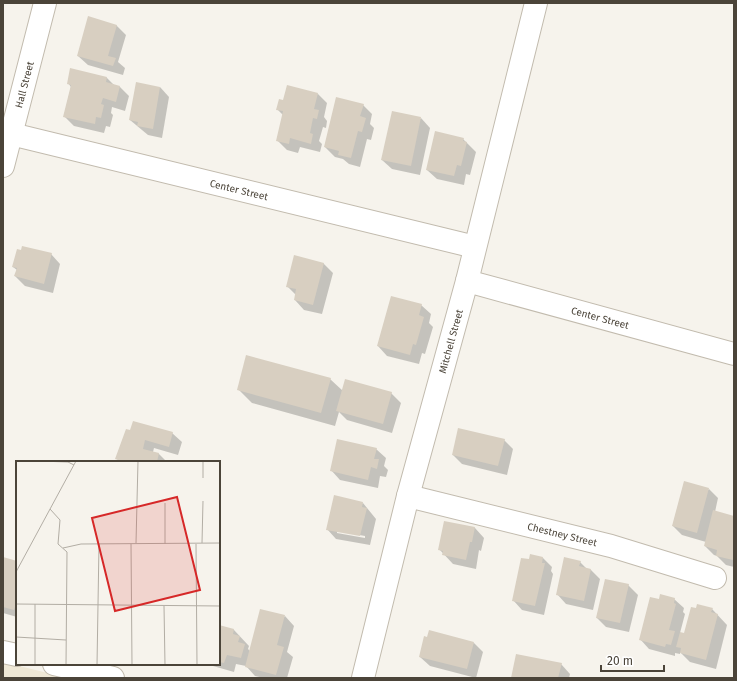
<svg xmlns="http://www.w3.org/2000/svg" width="737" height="681" viewBox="0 0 737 681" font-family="'Fira Sans',sans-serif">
<rect width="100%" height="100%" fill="#f6f3ec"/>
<!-- education -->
<path fill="#efe8d6" d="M3,662L68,678H3Z"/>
<!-- shadow -->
<g fill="#0003" fill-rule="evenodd">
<path d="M116,25L126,35L118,62L125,68L123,75L88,65L78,56Z"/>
<path d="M107,78L114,85L120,87L129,96L125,111L112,107L111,113L113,115L110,127L106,126L104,133L74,126L64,116L71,87L68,83Z"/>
<path d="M160,87L169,97L162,138L148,135L130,120Z"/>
<path d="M318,94L327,103L324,117L327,121L326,128L323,127L319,141L322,144L320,152L300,147L298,153L287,150L277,140L283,115L277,109L284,102Z"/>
<path d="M363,105L372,114L370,124L374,128L371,140L367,139L360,167L349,164L343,159L335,157L325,147Z"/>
<path d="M421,118L430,128L420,175L392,169L382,160Z"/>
<path d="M463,139L476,152L470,175L466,174L464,185L437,179L427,170Z"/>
<path d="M51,254L60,264L53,293L25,286L15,276L17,270L13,267Z"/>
<path d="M323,263L333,273L322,314L304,310L295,300L296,295L287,286Z"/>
<path d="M421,305L431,314L429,323L433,327L425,354L422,353L419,364L387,356L378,346Z"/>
<path d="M330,379L343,391L391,393L401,403L392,433L347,420L339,412L335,426L252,403L238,389Z"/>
<path d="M127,430L172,433L182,442L178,455L154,448L153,452L159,454L167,462H120L117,459Z"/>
<path d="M504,440L513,449L507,475L462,464L453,455Z"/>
<path d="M376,449L386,458L384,466L388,470L386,477L380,476L378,488L340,480L331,470Z"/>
<path d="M709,489L718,498L715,512L734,517V567L726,565L717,556L714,555L705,546L706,542L682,535L673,526Z"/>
<path d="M363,503L376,519L370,545L336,539L327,529ZM337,531L365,536V538L337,533Z"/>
<path d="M445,522L475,528L484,538L481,551L479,550L476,569L453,564L439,549Z"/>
<path d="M3,558L17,562V617L3,613Z"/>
<path d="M543,558L552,567L551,571L553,574L544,615L522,610L513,600L529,560Z"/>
<path d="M580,562L587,569L591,570L600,579L593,610L566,604L557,594Z"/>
<path d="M628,585L638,595L629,632L606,627L597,618Z"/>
<path d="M674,599L684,608L683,612L685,614L680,633L685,635L712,609L727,625L716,669L690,662L680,652V654L675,653V656L649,649L640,639L659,600Z"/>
<path d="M285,616L294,626L287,652L293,657L287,678H264L255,676L246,666L236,664L234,672L206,664H219V626L234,630L249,646L248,649L250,651Z"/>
<path d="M474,643L483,652L476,678L430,666L420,657Z"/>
<path d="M561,664L570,674L569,678H512Z"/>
</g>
<!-- building -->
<g fill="#d8cfc1">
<path d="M88,16L117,25L108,56L116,58L113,66L77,56Z"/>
<path d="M70,68L107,77L106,82L120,86L116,102L103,98L101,104L104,105L101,118L96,117L95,124L63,117L71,85L67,84Z"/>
<path d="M136,82L160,87L153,129L137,126L138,122L129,120Z"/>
<path d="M287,85L318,93L314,109L319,110L317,119L313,118L310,133L313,134L311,144L290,138L289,144L276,141L283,111L276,110L279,99L283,100Z"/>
<path d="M336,97L364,104L360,116L366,118L362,132L358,131L351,158L338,155L339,151L324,147Z"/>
<path d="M392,111L421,117L411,166L381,160Z"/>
<path d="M435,131L464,138L463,141L467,142L461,166L457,165L454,176L426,170Z"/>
<path d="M22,246L52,253L44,284L14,276L17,268L12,267L17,249L21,250Z"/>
<path d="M294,255L324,263L313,305L294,300L296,289L286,287Z"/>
<path d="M391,296L422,304L419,315L424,317L416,345L413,344L410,355L377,346Z"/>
<path d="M246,355L331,378L321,413L237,390Z"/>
<path d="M345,379L392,392L383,424L336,411Z"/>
<path d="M133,421L173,432L169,447L145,440L143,449L159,453L157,462H125L115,459L126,429L130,430Z"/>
<path d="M458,428L505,439L498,466L452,455Z"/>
<path d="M337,439L377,448L374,459H379L377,469L371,467L368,480L330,471Z"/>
<path d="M684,481L709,488L697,533L672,526Z"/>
<path d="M334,495L363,502L362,507L367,508L360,536L326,530Z"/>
<path d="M713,510L734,516V555L733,560L716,556L717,550L704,546Z"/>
<path d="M444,521L475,527L472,542H470L466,560L442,555L443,551L438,550Z"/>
<path d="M530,554L543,557L542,563H545L535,606L512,601L521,558L529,559Z"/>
<path d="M3,557L17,561V600L14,610L3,607Z"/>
<path d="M564,557L581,561L579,566L591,569L584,601L556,595Z"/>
<path d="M605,579L629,584L620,623L596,618Z"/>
<path d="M660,594L675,598L674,603L676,604L669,630L675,631L671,645L666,644L665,647L639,640L650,597L659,599Z"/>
<path d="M697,604L713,608L711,612L718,614L706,660L680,653L681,648L676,647L680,632L684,633L691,607L696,608Z"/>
<path d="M260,609L285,615L277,645L284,647L276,675L245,667Z"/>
<path d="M219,625L234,629L233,634L240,636L238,642L245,644L241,658L227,655L224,663L219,662Z"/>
<path d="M429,630L474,642L467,669L419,657L424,636L427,637Z"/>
<path d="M516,654L562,663L558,678H511Z"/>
</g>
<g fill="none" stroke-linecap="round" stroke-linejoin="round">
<defs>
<g id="minor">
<path id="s1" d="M3,132L475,247"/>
<path id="s2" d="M3,166L45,3"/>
<path id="s3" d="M467,281L734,354"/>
<path id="s4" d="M408,496L611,546L715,578"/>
<path d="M3,652L17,655"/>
<path d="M54,664L113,678"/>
<path id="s5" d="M363,678L408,496L467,281L536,3"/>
</g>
</defs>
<!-- minor casing -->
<use href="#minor" stroke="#c2bbae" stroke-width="24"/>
<!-- minor -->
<use href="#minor" stroke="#fff" stroke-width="22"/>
</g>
<g text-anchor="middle" stroke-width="3.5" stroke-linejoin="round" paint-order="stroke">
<!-- street labels -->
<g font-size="10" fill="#4b4439" stroke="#fff">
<text dy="4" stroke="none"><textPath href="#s2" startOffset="84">Hall Street</textPath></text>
<text dy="4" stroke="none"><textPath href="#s1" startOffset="243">Center Street</textPath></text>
<text dy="4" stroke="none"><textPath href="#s3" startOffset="138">Center Street</textPath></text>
<text dy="4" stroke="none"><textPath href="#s5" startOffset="348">Mitchell Street</textPath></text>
<text dy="4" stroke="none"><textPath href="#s4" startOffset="159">Chestney Street</textPath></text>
</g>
</g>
<!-- overview -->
<g transform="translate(16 461)">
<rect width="204" height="204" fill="#f6f3ec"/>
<path fill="none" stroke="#b2ada4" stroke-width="1" d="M23,0L52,1L58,4M187,17V0M34,48L44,59L42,83L51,91L50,204M120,82L122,0M186,82L187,40M115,83L116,204M149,83V42M180,83L181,204M47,87L65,83L204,82M0,111L60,0M0,143L204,145M19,143V204M148,145L149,204M0,176L50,179M81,204L83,83"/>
<path fill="#d62828" fill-opacity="0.15" stroke="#d62828" stroke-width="2" d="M161,36L184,129L99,150L76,57Z"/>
<rect width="204" height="204" fill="none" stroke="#4b4439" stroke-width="2"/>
</g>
<!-- border -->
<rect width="737" height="681" fill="none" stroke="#4b4439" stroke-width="8"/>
<!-- scale -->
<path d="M601 665v6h63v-6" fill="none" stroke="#4b4439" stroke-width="2"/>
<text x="607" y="665" font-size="12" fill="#4b4439" stroke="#ffffff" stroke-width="3" paint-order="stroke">20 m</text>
</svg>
